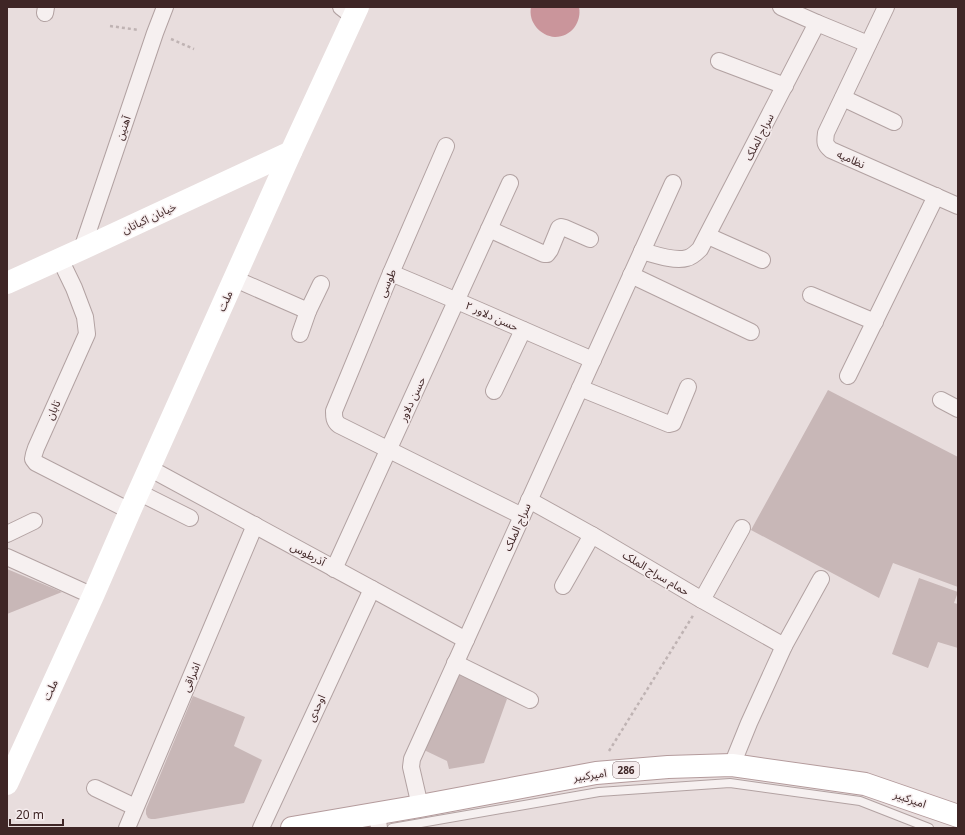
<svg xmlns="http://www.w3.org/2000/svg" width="965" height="835" viewBox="0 0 965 835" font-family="'Noto Sans','Noto Sans Arabic',sans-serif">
<rect width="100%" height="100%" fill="#e8dddd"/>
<!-- water -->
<path fill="#ca959b" d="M531,7H579C582,22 571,37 555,37C540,36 528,22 531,7Z"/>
<!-- building -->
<g fill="#c8b7b7">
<path d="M828,390L958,457V587L893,563L879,598L751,530Z"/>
<path d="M7,569L62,592L7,614Z"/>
<path d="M919,578L958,592L954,603L958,604V648L938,642L928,668L892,654Z"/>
<path d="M461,671L507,699L484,763L449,769L447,761L424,750Z"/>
<path d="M193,696L245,717L234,746L262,760L244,803L155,819H151L148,818L146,814V809Z"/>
</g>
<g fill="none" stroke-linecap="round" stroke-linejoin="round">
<defs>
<path id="lane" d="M392,828L599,792L730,783L860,801L929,828"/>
<g id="street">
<path d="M341,7L354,17"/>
<path d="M781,7L817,23L868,44"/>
<path d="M886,7L826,133C825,142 824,144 831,150L958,206"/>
<path d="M45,13L46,7"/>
<path d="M719,61L785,86"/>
<path d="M843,98L894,122"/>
<path d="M446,146L391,273L334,411C334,417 334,421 339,425L522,516"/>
<path d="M489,229L544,254H547L550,250L559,228L561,227L565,228L590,239"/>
<path d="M708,236L762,260"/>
<path d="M82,249L155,33L165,7"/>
<path d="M642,251C653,254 675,262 687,258C692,257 696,253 700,249L817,23"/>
<path d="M60,259L74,288L85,317L87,334L36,448L34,454L33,459L36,463L130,511"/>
<path d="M391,273C459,301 525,331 593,360"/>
<path d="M631,275L751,332"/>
<path d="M235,279L308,311L321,284"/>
<path d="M811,295L875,322"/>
<path d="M300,334L308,311"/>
<path d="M848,376L936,196"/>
<path d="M580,388L669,424L673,423L688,387"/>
<path d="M494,391L523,330"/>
<path d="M941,400L958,409"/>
<path d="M149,468L466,640"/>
<path d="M138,492L190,518"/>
<path d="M529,500L592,535L702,600L784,646"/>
<path d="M7,534L34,521"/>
<path d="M7,557L93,596"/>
<path d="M334,569L510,183"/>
<path d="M563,586L592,535"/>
<path d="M702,600L742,528"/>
<path d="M455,663L530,700"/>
<path d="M732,765L749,723L784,646L821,579"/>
<path d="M95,788L135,807"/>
<path d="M420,806L411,767L412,759L673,183"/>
<path d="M377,813L379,828"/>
<path d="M127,828L255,525"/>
<path d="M261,828L372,589"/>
</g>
<path id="primary" d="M292,828L420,806L596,773L668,767L732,765L865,784L958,816"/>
</defs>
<!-- lane casing -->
<use href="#lane" stroke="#b2a2a2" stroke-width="10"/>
<!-- street casing -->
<use href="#street" stroke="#b2a2a2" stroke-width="18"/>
<!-- primary casing -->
<use href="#primary" stroke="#b49b9c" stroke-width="24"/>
<!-- path -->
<g stroke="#bfb3b3" stroke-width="2.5" stroke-dasharray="3 3" stroke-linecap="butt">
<path d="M110,26L139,30"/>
<path d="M171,39L194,49"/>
<path d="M609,751L694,614"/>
</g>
<!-- lane -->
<use href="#lane" stroke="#f6f0f0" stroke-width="8"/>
<!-- street -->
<use href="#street" stroke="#f6f0f0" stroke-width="16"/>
<!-- secondary -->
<g stroke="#fff" stroke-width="22">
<path d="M7,283L82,249L291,152"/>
<path d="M7,784L93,596L130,511L291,152L358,7"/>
</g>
<!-- primary -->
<use href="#primary" stroke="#fff" stroke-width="22"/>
</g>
<g text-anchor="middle" stroke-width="3" stroke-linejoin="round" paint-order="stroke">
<!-- shield labels -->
<rect fill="#f5eced" stroke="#766162" stroke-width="1" x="613" y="762" width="26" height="16" rx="3"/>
<g font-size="10" font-weight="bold" fill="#3f2626">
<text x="626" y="774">286</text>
</g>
<!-- street labels -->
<g font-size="11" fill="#3f2626" stroke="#f5eced">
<text transform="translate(123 128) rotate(-71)" y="4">آهنین</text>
<text transform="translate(759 137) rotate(-63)" y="4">سراج الملک</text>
<text transform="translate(851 159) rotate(24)" y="4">نظامیه</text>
<text transform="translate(149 218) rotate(-25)" y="4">خیابان اکباتان</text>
<text transform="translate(387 283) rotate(-67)" y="4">طوسی</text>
<text transform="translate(225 301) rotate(-66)" y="4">ملت</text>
<text transform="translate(492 316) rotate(24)" y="4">حسن دلاور ۲</text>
<text transform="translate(412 399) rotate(-65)" y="4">حسن دلاور</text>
<text transform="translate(53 410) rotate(-66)" y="4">تابان</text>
<text transform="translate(517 527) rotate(-66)" y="4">سراج الملک</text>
<text transform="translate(308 554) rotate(28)" y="4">آذرطوس</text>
<text transform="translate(656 573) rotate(31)" y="4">حمام سراج الملک</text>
<text transform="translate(191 677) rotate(-67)" y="4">اشراقی</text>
<text transform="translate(50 690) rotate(-65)" y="4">ملت</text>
<text transform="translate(316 708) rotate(-65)" y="4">اوحدی</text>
<text transform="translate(590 775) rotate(-8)" y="4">امیرکبیر</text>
<text transform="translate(910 799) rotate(19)" y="4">امیرکبیر</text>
</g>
</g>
<!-- border -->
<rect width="965" height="835" fill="none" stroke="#3f2626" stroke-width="16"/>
<!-- scale -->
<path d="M10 819v6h53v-6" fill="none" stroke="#3f2626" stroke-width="2"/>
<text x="16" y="819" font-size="12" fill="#3f2626" stroke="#f5eced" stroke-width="3" paint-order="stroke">20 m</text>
</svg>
